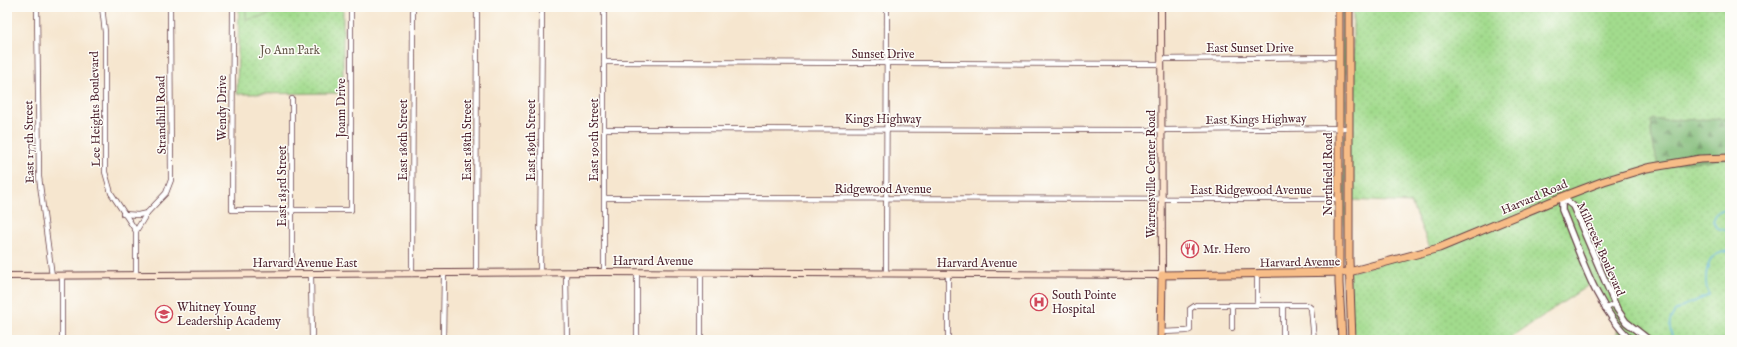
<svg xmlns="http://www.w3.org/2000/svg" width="1737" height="347" viewBox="0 0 1737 347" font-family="'IM FELL English',serif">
<defs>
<pattern id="grass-dots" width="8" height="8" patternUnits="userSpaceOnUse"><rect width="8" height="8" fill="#a2db8d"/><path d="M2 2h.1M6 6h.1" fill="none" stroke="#8dbc7a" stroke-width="1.8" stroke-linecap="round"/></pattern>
<pattern id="forest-firs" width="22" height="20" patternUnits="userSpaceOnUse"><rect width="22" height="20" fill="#81bb78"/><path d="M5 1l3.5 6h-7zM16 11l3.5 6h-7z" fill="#6c9763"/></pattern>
</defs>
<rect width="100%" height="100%" fill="#fdfcf7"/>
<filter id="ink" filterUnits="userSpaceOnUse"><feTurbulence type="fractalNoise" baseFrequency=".025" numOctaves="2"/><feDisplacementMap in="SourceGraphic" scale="8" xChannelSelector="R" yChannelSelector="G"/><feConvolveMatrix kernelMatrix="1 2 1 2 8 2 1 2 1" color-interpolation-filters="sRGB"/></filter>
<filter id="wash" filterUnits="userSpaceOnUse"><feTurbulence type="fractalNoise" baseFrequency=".012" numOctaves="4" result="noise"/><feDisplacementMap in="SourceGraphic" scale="16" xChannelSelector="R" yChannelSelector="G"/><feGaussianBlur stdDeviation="0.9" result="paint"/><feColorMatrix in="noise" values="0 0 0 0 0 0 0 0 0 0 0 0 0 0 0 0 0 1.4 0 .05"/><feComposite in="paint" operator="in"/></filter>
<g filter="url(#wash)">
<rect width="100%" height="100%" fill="#f6e6cf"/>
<!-- grass -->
<g fill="url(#grass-dots)" stroke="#767d5c">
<path d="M239,7H343V93L237,94Z"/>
<path d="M1341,7H1346V113H1353V7H1730V340H1616L1618,327L1593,282L1507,340H1352L1349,272L1431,250L1411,203L1349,200L1346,120L1343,122L1342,120Z"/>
<path d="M1343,134L1346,135V273L1342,197Z"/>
</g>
<!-- forest -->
<path fill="url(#forest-firs)" stroke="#666d52" d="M1730,119V158L1658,166L1651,134L1652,120Z"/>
<!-- garden -->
<path fill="#a2db8d" stroke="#767d5c" d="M246,7H277L267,15L246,20Z"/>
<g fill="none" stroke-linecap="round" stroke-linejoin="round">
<!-- stream -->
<g stroke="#65b6e0" stroke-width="1.5">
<path d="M1730,207L1717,212L1713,221C1715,229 1722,230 1730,231"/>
<path d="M1672,339C1673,334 1668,328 1670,321C1675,303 1696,303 1709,295C1704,284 1705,266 1713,257C1716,254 1723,252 1728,251L1730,245"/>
</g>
</g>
</g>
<g filter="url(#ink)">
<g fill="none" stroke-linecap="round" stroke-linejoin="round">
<defs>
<g id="minor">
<path d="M37,7L39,177L52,276"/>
<path d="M102,7L105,32V172L111,193L136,231V276"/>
<path d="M233,7L232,210H351V7"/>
<path d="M604,7V272"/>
<path d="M1161,59L1339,57"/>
<path d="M604,62L1161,64"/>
<path d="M292,99V274"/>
<path d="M604,129L1162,130L1349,128"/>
<path d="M605,198L1340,199"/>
<path d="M123,214L138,215L147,213"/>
<path d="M136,231L147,213L166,193L171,180L170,7"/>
<path d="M566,272L567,340"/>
<path d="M637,272V340"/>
<path d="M701,272V340"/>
<path d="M476,273L477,7"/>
<path d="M540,273L542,7"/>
<path d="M886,273L887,7"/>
<path d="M948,273V340"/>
<path d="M311,274L312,340"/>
<path d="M412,274L413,7"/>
<path d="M62,276V340"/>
<path d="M1232,305V328"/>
<path d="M1257,305V274"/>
<path d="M1605,309L1614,304"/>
<path d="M1161,332L1187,331L1190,330V309L1196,305H1307L1311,308L1314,340"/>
<path d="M443,340L444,274"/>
<path d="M1283,340V305"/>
</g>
<g id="tertiary">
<path d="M1562,197L1573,206L1617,309L1626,322L1649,340"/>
<path d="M1562,197V210C1581,255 1595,306 1631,340"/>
</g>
<path id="secondary" d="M7,276L604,272L1162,275L1161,7"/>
<g id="primary">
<path d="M1339,7V283L1342,340"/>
<path d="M1349,7V260L1352,340"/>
<path d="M1161,340L1162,275L1349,272L1439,248L1562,197L1604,181L1647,168L1700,159L1730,158"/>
</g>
</defs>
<!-- minor casing -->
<use href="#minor" stroke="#643d44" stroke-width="6"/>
<!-- tertiary casing -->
<use href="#tertiary" stroke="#643d44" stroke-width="8"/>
<!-- secondary casing -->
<use href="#secondary" stroke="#643d44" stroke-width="8"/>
<!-- primary casing -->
<use href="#primary" stroke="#643d44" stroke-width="9"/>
<!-- minor -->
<use href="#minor" stroke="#fff" stroke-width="4.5"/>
<!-- tertiary -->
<use href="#tertiary" stroke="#fff" stroke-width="5.5"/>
<!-- secondary -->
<use href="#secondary" stroke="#fce5cf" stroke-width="6"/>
<!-- primary -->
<use href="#primary" stroke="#f7bd88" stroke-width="7"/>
</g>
</g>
<!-- icons -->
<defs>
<symbol id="restaurant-ring" viewBox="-11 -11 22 22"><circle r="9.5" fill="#fdfcf7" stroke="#d1495b" stroke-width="1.5"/><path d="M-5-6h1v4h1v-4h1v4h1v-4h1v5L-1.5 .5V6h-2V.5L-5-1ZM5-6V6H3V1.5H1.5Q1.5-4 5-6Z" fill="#d1495b"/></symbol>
<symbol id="hospital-ring" viewBox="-11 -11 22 22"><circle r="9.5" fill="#fdfcf7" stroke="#d1495b" stroke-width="1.5"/><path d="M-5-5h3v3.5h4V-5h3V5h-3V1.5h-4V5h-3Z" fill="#d1495b"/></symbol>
<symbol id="school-ring" viewBox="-11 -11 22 22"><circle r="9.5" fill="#fdfcf7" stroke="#d1495b" stroke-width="1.5"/><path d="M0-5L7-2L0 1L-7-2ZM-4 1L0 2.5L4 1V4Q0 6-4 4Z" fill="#d1495b"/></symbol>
</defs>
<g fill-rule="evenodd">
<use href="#restaurant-ring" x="1180" y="239" width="20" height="20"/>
<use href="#hospital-ring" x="1029" y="292" width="20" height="20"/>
<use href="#school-ring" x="154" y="304" width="20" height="20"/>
</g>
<g text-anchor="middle" stroke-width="3" stroke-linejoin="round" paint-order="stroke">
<!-- street labels -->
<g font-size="12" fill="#4a1f2b" stroke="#fdfcf7">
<text x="1250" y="52">East Sunset Drive</text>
<text x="883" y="58">Sunset Drive</text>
<text transform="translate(222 108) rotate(-90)" y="4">Wendy Drive</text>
<text transform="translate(341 108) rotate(-90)" y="4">Joann Drive</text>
<text transform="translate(95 109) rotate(-91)" y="4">Lee Heights Boulevard</text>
<text transform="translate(161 115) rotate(-91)" y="4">Strandhill Road</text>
<text x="883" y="123">Kings Highway</text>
<text transform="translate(1256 119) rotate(-1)" y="4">East Kings Highway</text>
<text transform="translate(403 140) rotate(-90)" y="4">East 186th Street</text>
<text transform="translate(467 140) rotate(-90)" y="4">East 188th Street</text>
<text transform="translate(531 140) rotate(-90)" y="4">East 189th Street</text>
<text transform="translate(594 140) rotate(-90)" y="4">East 190th Street</text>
<text transform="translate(29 142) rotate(-91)" y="4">East 177th Street</text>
<text transform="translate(1151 174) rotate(-90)" y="4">Warrensville Center Road</text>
<text transform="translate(1328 174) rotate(-90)" y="4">Northfield Road</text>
<text transform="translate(282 186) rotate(-90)" y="4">East 183rd Street</text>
<text x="883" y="193">Ridgewood Avenue</text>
<text x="1251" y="194">East Ridgewood Avenue</text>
<text transform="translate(1534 197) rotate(-23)" y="4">Harvard Road</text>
<text transform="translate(1601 249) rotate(66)" y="4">Millcreek Boulevard</text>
<text x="653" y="265">Harvard Avenue</text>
<text transform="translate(1300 262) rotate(-1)" y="4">Harvard Avenue</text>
<text x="305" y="267">Harvard Avenue East</text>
<text x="977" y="267">Harvard Avenue</text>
</g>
<!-- park labels -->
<g font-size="12" fill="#645748" stroke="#fdfcf7">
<text x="290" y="54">Jo Ann Park</text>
</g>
<!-- poi labels -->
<g font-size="12" fill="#4a1f2b" stroke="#fdfcf7" text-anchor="start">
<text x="1203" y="253">Mr. Hero</text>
<text x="1052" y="299">South Pointe<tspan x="1052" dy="14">Hospital</tspan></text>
<text x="177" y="311">Whitney Young<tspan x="177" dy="14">Leadership Academy</tspan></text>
</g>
</g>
<!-- margin -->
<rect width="1737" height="347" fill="none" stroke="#fdfcf7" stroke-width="24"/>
</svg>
